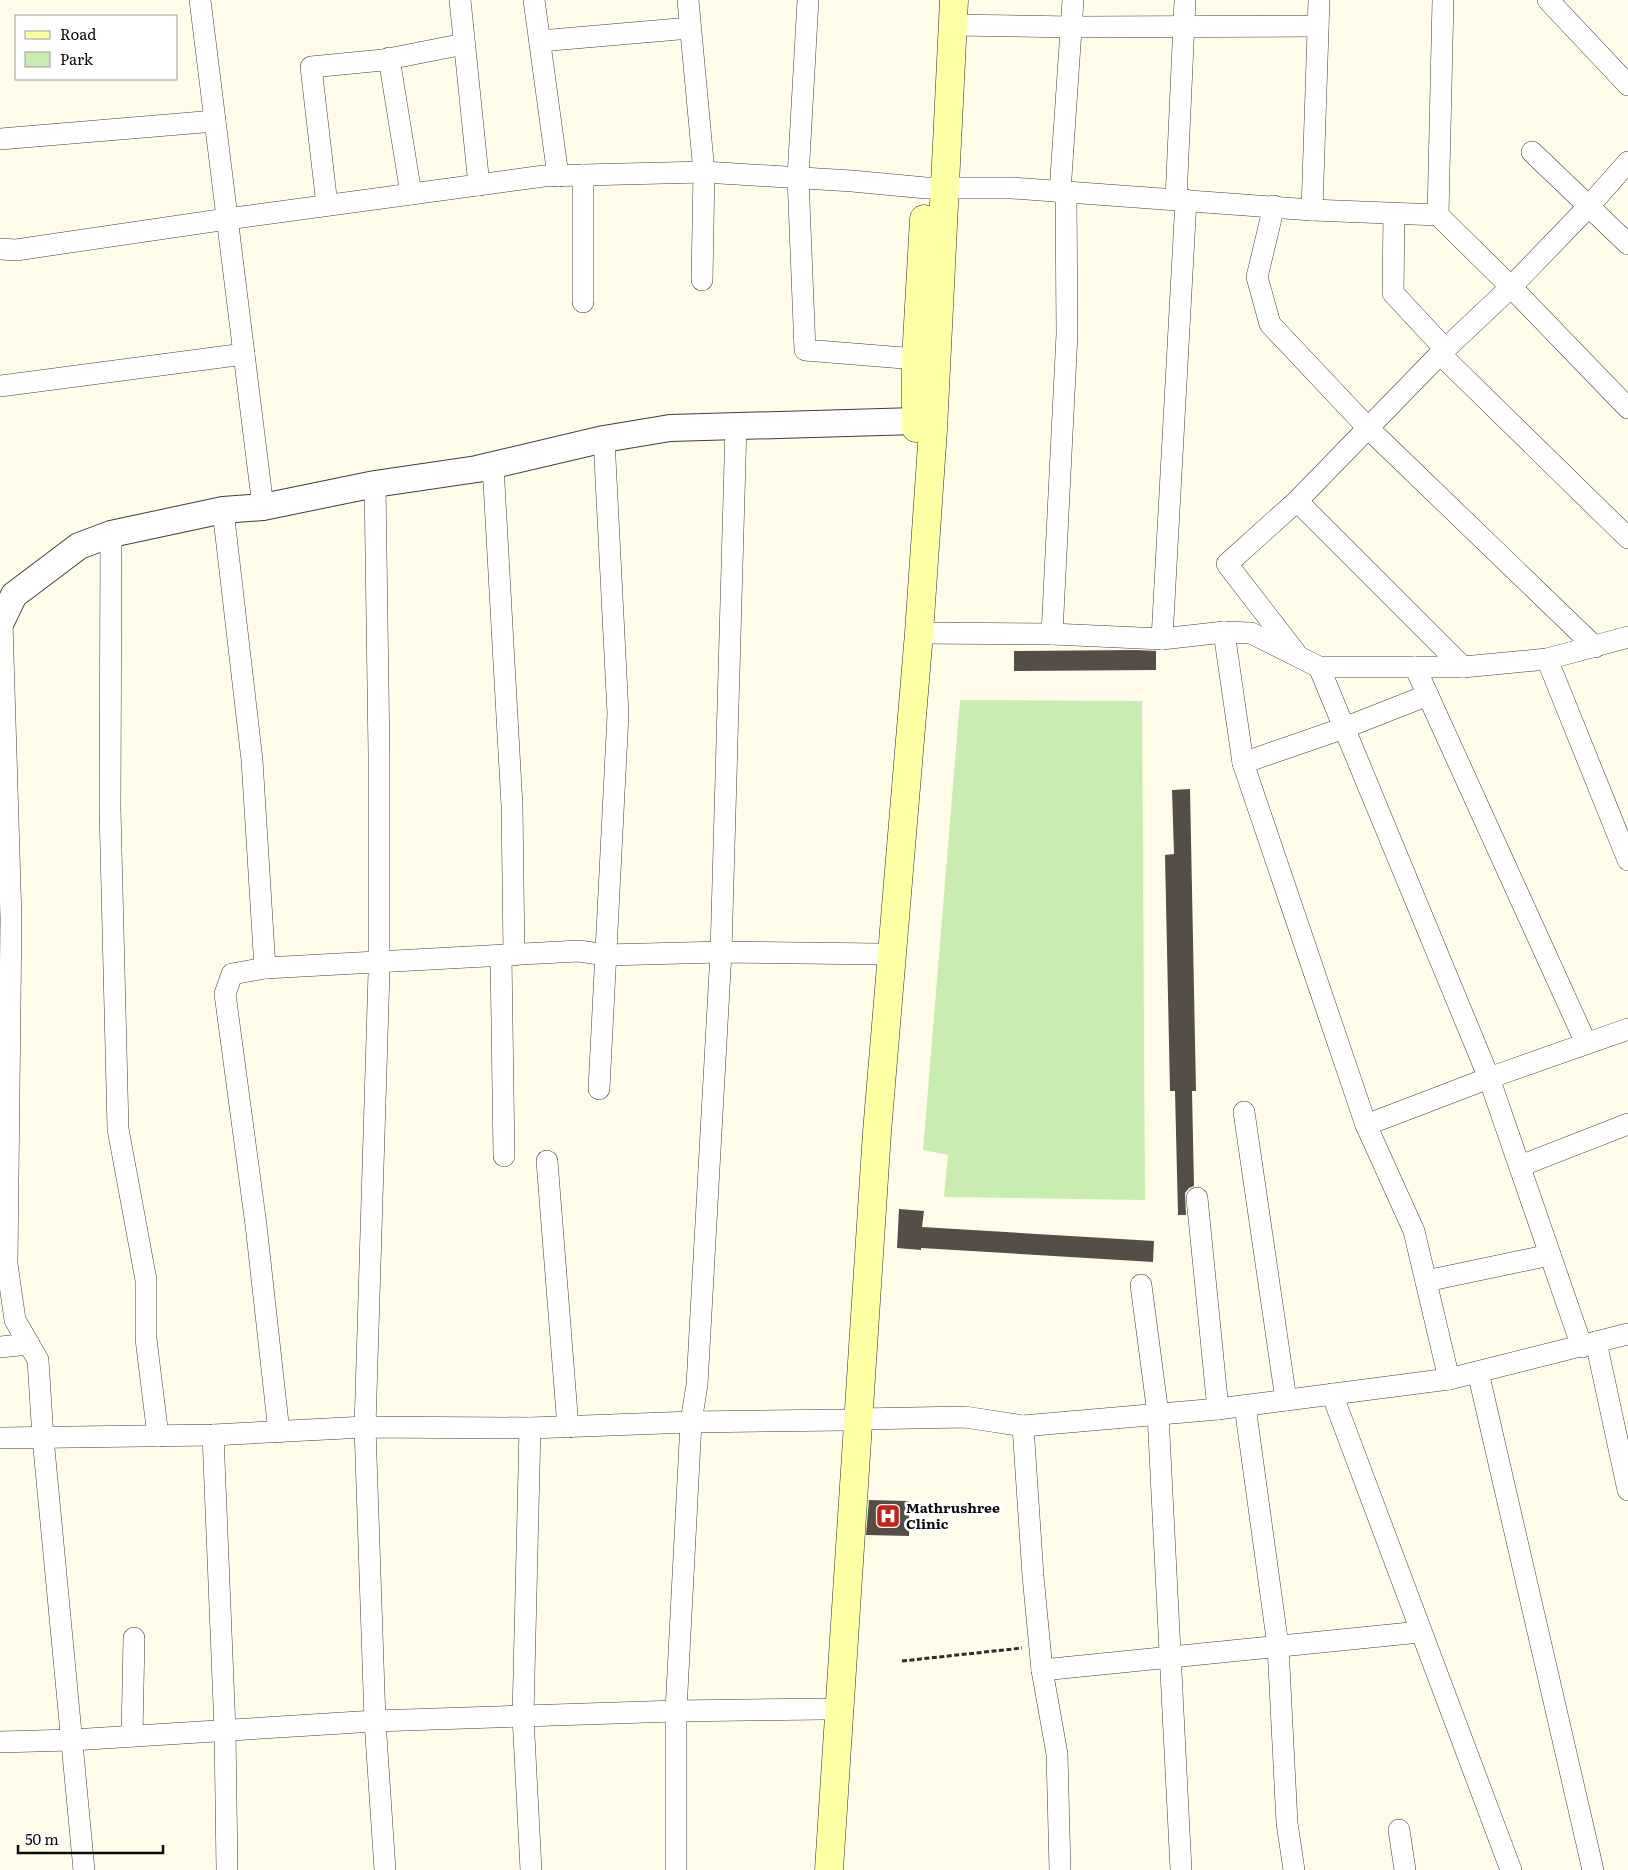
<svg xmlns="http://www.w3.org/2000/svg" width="1628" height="1870" viewBox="0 0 1628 1870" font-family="Literata,serif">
<rect width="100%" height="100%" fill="#fffdea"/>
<!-- green -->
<path fill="#c9edb0" d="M960,700L1142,701L1145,1200L944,1197L948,1155L923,1150Z"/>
<!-- building -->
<g fill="#554e47">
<path d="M1137,650L1156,651V670L1014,671V651Z"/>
<path d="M1190,789L1196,1091H1192L1194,1186L1189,1188L1185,1193L1186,1215H1178L1175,1091H1170L1165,855L1174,854L1172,790Z"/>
<path d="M899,1209L924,1211L922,1227L1154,1241L1153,1262L921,1248V1250L897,1248Z"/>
<path d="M869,1500L909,1501V1536L866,1535Z"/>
</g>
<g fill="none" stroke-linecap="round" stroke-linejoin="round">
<defs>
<g id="minor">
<path d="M200,0L263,507"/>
<path d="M460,0L479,185"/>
<path d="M534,0L558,176"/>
<path d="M688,0L704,172L702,280"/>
<path d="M808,0L798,177L805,350L916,359"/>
<path d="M1548,0L1628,85"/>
<path d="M952,25L1072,27L1318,26"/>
<path d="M540,41L690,28"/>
<path d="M389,58L411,194"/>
<path d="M0,139L215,121"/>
<path d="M1532,152L1628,244"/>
<path d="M583,175V302"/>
<path d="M1060,192L1073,0"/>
<path d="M1176,199L1185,0"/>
<path d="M327,205L311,67L383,60L464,44"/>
<path d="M1274,206L1257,277L1270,324L1368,428L1595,647"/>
<path d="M1312,210L1319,0"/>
<path d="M1394,214L1393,293L1445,349"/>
<path d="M1438,215L1443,0"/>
<path d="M0,249L16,250L227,219L544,176L583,175L704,172L852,181L926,188H1012L1312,210L1438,215L1511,287L1628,408"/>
<path d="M1440,354L1628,538"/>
<path d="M0,386L244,354"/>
<path d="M493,465L512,806L514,955"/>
<path d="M375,484L379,753V972L365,1427L375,1721L385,1870"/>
<path d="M1297,501L1463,667"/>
<path d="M223,510L252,760L265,968"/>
<path d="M111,534L110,809L118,1129L146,1280V1339L158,1436"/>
<path d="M2,622L11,919L7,1264L15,1320L38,1360L43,1438L84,1870"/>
<path d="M1224,632L1243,763L1366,1125L1414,1231L1449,1379"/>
<path d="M919,633L1052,634L1162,639L1224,632L1251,633L1319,667H1463L1547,659L1628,637"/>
<path d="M1052,634L1067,334L1066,192"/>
<path d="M1162,639L1186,200"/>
<path d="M1295,652L1227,564L1297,501L1440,354L1511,287L1590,205L1628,162"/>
<path d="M1547,659L1628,860"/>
<path d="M1319,667L1489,1078L1582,1347"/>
<path d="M1415,667L1586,1043"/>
<path d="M1243,763L1344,728L1428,695"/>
<path d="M501,956L504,1156"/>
<path d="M599,1089L618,714L604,439"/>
<path d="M1244,1112L1286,1400"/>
<path d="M1366,1125L1489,1078L1628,1029"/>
<path d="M547,1161L568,1427"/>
<path d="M1520,1166L1628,1124"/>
<path d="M1197,1198L1218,1409"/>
<path d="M1426,1281L1550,1255"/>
<path d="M1141,1285L1158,1414L1181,1870"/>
<path d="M1596,1342L1628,1490"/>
<path d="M0,1347L29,1344"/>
<path d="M1478,1372L1593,1870"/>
<path d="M1332,1394L1511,1870"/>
<path d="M1245,1406L1278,1646L1287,1823L1294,1870"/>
<path d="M859,1419L965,1417L1023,1426L1218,1409L1449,1379L1628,1334"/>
<path d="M1023,1426L1033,1576L1042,1670L1057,1754L1060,1870"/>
<path d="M530,1428L523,1716L531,1870"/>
<path d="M279,1432L256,1225L225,994L232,974L265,968L579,951L606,955L721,952L878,954"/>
<path d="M213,1435L225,1730L227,1870"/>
<path d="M0,1438L213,1435L365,1427L530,1428L691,1422L844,1420"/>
<path d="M1042,1670L1420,1632"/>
<path d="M132,1736L134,1638"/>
<path d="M0,1742L72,1740L375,1721L676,1711L824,1709"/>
<path d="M1399,1830L1405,1870"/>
<path d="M676,1870V1711L691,1422L697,1385L721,952L736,426"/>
</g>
<path id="tertiary" d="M0,624L14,595L79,546L111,534L223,510L263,507L375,484L477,469L604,439L670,428L916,421"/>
<g id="secondary">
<path d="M916,428V359L924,219"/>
<path d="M829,1870L877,1132L919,633L933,430L954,0"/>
</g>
</defs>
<!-- minor casing -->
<use href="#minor" stroke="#3e3e3e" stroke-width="22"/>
<!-- tertiary casing -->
<use href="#tertiary" stroke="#3e3e3e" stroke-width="28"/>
<!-- secondary casing -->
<use href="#secondary" stroke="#2d2d2d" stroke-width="29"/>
<!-- path -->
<path stroke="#2d2d2d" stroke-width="3" stroke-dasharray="5 2.5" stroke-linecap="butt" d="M902,1661L1022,1648"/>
<!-- minor -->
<use href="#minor" stroke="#fff" stroke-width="21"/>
<!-- tertiary -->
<use href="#tertiary" stroke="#fff" stroke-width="26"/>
<!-- secondary -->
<use href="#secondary" stroke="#ffffa5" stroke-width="28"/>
</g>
<!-- icons -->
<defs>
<symbol id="hospital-square" viewBox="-11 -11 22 22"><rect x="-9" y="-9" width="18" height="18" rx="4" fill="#c82217" stroke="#fff"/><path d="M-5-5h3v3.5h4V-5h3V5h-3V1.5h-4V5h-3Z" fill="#fff"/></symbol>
</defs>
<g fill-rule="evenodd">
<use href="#hospital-square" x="874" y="1502" width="28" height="28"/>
</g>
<g text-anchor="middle" stroke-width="5" stroke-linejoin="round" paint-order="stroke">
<!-- poi labels -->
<g font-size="14" font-weight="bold" fill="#0b0b0b" stroke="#fff" text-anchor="start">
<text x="906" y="1513">Mathrushree<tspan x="906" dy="16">Clinic</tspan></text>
</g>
</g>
<!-- legend -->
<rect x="15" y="15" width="162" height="65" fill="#ffffff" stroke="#9d9d9d"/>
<rect x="25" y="31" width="25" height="8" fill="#ffffa5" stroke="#9d9d9d"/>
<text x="60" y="40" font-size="15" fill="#0b0b0b">Road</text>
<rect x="25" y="52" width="25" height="15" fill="#c9edb0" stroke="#9d9d9d"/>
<text x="60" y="65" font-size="15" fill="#0b0b0b">Park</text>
<!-- scale -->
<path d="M18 1845v8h145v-8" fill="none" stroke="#0b0b0b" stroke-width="2.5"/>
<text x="25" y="1845" font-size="15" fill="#0b0b0b" stroke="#ffffff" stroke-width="4" paint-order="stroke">50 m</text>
</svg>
